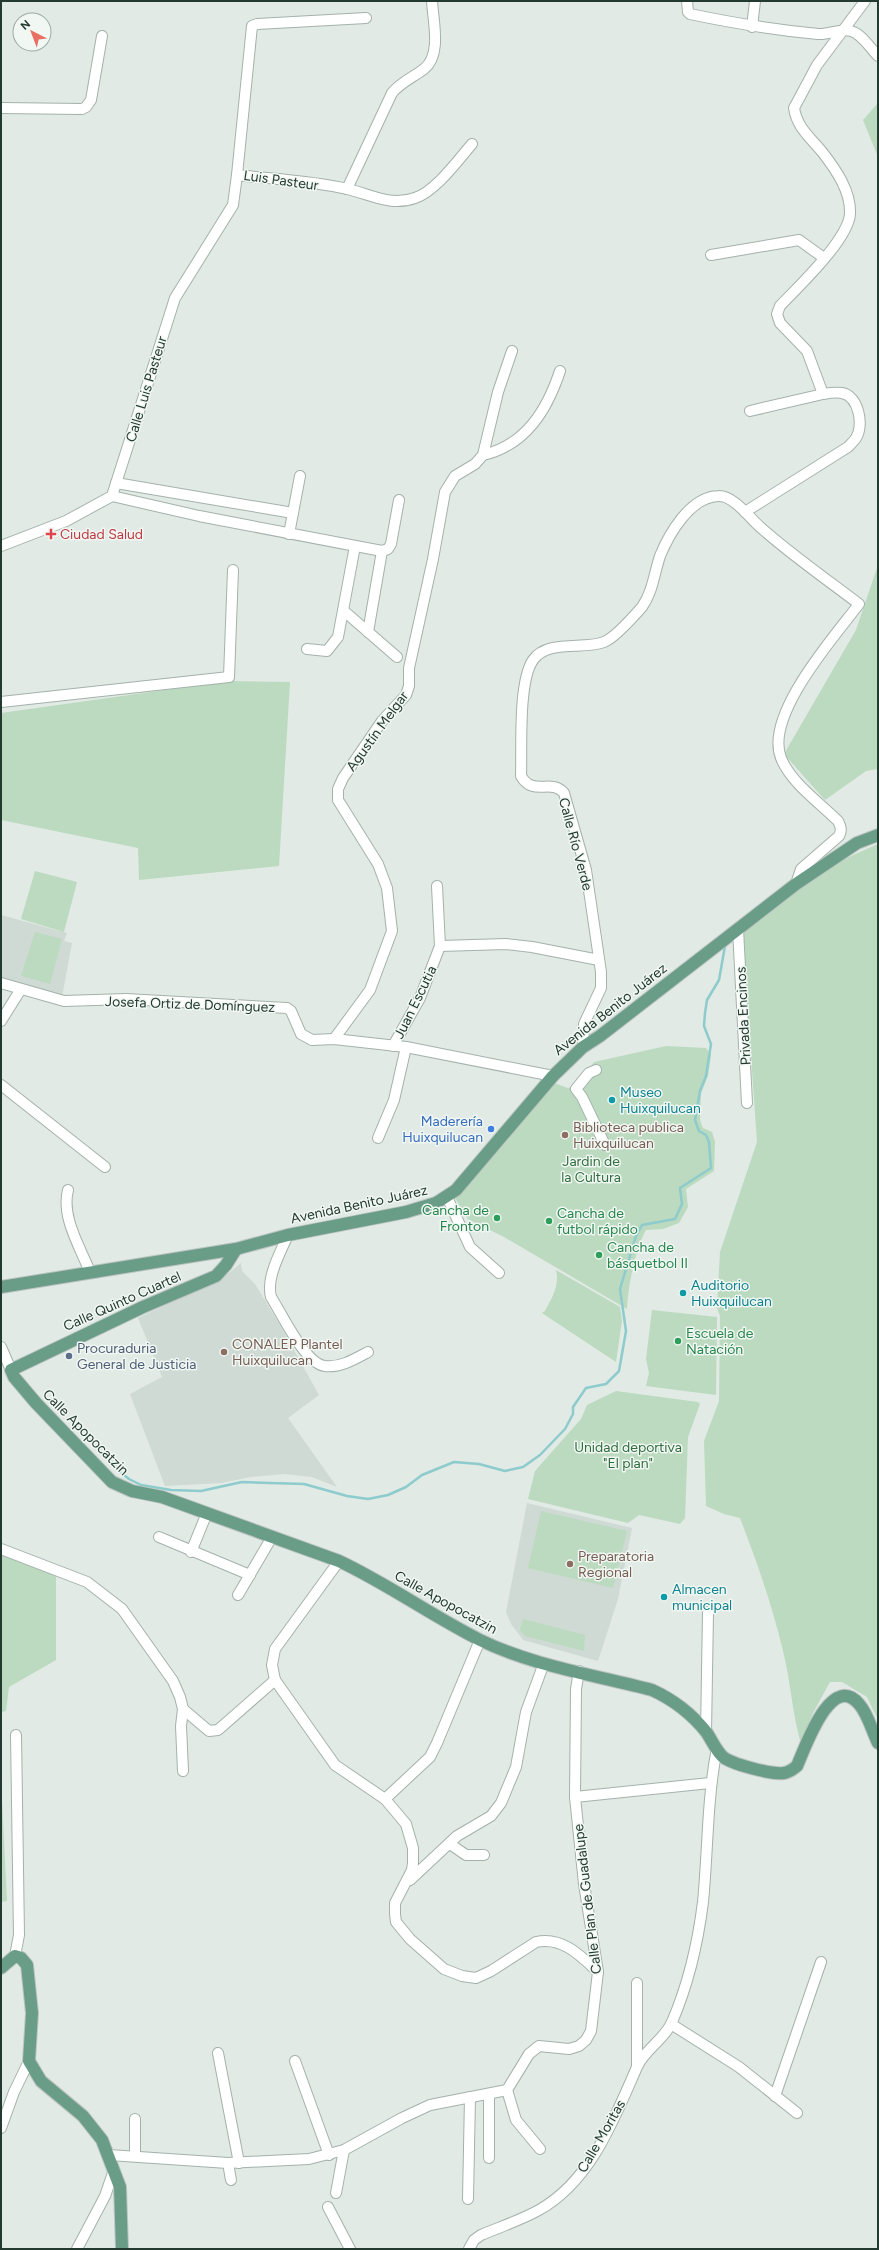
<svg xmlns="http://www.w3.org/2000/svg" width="879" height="2250" viewBox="0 0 879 2250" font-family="Figtree,sans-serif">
<rect width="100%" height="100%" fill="#e1eae5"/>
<!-- built -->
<g fill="#cfdad4">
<path d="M1,915L67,933L64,941L72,943L62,997L1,980Z"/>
<path d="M241,1263L242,1271L255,1284L281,1327L319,1395L288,1418L337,1487L312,1477L284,1474L251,1477L221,1483L165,1486L130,1394L162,1377L138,1318L223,1278Z"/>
<path d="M527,1503L632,1528L618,1599L598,1661L523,1640L511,1624L506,1612Z"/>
</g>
<!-- green -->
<g fill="#bbdabf">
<path d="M878,103V157L863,120Z"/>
<path d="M878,565V769L866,771L825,800L784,754L856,630Z"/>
<path d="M229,681L290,682L279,866L139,880L138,848L1,820V713Z"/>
<path d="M878,844V1720L867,1697L842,1682H830L813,1713L801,1744C792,1713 791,1682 783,1651C772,1605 757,1562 740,1518L724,1514L706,1506L704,1441L719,1401L720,1316L717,1308L720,1252L757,1142L742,925L831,865Z"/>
<path d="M35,871L77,882L64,932L21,919Z"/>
<path d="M35,932L62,939L50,984L21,976Z"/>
<path d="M666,1046L706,1048L711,1055L708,1076L701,1093L700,1120L703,1128L712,1132L715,1142L714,1171L686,1189L688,1207L679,1223L663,1229L646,1230C635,1249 628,1287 627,1309L504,1237L468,1219L455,1198L503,1145L554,1083L568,1088L576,1086L594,1062Z"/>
<path d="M556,1270L620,1307L622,1321L616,1362L542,1313L545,1311C552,1298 560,1285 556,1270Z"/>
<path d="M652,1310L717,1317L716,1395L646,1386L649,1373L646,1359Z"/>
<path d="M616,1391L698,1402L700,1404L688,1437L685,1518L680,1524L639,1515L628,1523L528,1499L535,1471L581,1419L587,1405Z"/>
<path d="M541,1511L627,1531L613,1588L528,1568Z"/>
<path d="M1,1554L56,1576V1660L9,1687L6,1711L1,1712Z"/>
<path d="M523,1619L585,1635L584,1651L525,1636L520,1630Z"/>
<path d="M1,1780L7,1901L1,1902Z"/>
</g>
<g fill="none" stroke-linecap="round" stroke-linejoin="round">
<!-- stream -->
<path stroke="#8dcbcc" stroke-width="2.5" d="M111,1461L119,1471L129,1479L141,1485L171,1490L201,1491L242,1482L304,1484L347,1496L368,1499L388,1495L406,1487L422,1475L454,1462L479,1464L505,1471L523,1467L540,1455L565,1429L573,1414V1407L586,1388L606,1384L619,1371L626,1331L620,1289L636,1236L642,1225L675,1219L682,1204L680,1188L711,1168L709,1142L706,1135L699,1131L695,1120L700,1091L706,1076L711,1044L704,1026L705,1013L707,1000L719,980L725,946"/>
<defs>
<g id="minor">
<path d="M687,1L688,12L690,14C733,23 775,30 818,34C829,35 840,28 851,31C862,34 870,48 878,56"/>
<path d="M752,27L755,1"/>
<path d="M1,108L82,109L86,107L91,100L102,36"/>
<path d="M237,175C272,179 314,181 347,189C370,194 390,207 415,198C436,191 458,160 472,144"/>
<path d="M347,189L392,93C401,82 412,78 424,69C442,55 433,21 432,1"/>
<path d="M711,255L799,240L824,258"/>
<path d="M750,411L823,394"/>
<path d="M483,455C526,445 547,410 560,371"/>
<path d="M116,483L293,513"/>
<path d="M112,496L199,516L382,551L388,549L391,544L399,500"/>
<path d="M745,512L848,447C851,444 854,441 856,438C864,426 859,396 842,393C836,392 829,393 823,394L807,351L780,323L777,314L780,306C798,287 848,240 850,214C851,191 836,170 823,153C811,138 797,128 794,108L817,65L865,1"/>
<path d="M289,534L300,476"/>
<path d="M1,546L66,521L112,496L175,298L233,205L237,175L252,26L257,24L366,18"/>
<path d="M344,611L397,657"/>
<path d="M368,632L382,551"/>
<path d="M307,649L327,651L338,637L355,546"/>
<path d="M1,702L229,677L233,570"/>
<path d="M738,929L747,1103"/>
<path d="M440,946L506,944L532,947L599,960"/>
<path d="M1,983L64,1001L126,999L287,1008L291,1011L301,1034L312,1040L334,1039L406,1047L553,1076"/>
<path d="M1,1021L21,989"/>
<path d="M334,1039L370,990L392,931L387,888L378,864L338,800V789L343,778L382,721L406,695L409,686V668L433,559L445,492L455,476L475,464L483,455L498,392L512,351"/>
<path d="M393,1046L420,998L440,946L437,886"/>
<path d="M583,1047L584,1024L601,988V972L586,870L564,793C551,778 533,797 521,776C522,748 518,682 533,660C548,639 583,650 604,642C615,638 634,616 642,607C653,591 654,574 660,556C669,534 690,497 718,496C733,495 748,516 759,526C790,554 825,578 859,604C835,636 764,715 781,758C791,783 819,802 838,821C841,827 842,830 839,836L801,869L796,884"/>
<path d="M596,1070L589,1073L576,1089L582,1097L605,1145"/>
<path d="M1,1085L105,1167"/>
<path d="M378,1138L394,1100L406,1047"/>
<path d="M68,1190C61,1217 80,1247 90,1272"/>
<path d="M447,1197L470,1247L499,1273"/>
<path d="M288,1235C280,1253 266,1278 271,1297C282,1314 305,1364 325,1366C340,1368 355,1359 368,1352"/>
<path d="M1,1347L11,1370"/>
<path d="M159,1537L250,1575"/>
<path d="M1,1549L87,1582L122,1609L173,1681L180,1697L183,1709L181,1726L183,1771"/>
<path d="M191,1552L207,1513"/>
<path d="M339,1561L275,1649L272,1665L275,1680L335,1765L385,1799L406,1824L413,1848V1863L412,1870L395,1903V1914L396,1922L410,1939L444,1969L462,1976L476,1978L491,1971L536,1942C562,1936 581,1956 598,1972"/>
<path d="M238,1595L272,1537"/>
<path d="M183,1709L209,1731L218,1730L275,1680"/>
<path d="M706,1733L708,1612"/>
<path d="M575,1797L710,1783"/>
<path d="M385,1799L430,1757L437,1743L480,1640"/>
<path d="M450,1844L466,1855H484"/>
<path d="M410,1880L457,1836L491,1816L501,1803L516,1767L526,1712L544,1663"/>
<path d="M15,1956L19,1935L16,1735"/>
<path d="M637,1983V2065"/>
<path d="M671,2024L739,2067L797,2113"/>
<path d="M218,2053L239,2163"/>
<path d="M295,2061L329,2155"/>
<path d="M507,2090L516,2120L540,2149"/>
<path d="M489,2094V2158"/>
<path d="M775,2096L821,1962"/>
<path d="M1,2128L14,2092L29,2061"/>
<path d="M109,2155L228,2163L309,2159L344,2150L402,2118L430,2105L507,2090L529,2054L539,2046L569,2049L579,2046L586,2040L591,2031L598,1972L584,1884L575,1797L576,1689L579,1671"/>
<path d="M135,2155V2119"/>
<path d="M228,2163L231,2180"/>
<path d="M336,2193L344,2150"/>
<path d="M468,2199L470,2097"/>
<path d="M328,2207L350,2249"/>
<path d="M77,2249L105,2196L114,2170"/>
<path d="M469,2249L474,2240L481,2235C500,2227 521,2220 539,2210C591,2181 614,2119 637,2067C644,2050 665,2039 672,2022C688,1985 698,1942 703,1902C708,1850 707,1799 717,1748"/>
</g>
<g id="major">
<path d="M236,1249L226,1265L216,1276L143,1307L11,1370L14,1377L36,1403L112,1482L132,1491L162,1497L339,1561C388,1584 432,1616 480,1640C533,1666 595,1675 652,1690C674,1700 692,1714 707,1733C712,1741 716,1750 722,1756C730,1764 773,1775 784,1773C790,1772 793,1769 797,1766C805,1748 831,1671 859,1704C868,1714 872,1731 878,1743"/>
<path d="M1,1287L236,1249L288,1235L406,1212L436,1203L456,1190L553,1076L583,1047L600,1036L796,884L857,843L878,835"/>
<path d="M1,1968L15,1956L21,1958L27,1965L32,2013L29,2061L41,2081L83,2116L102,2140L120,2187L122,2249"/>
</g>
</defs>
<!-- minor casing -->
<use href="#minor" stroke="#a4b2ab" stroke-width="12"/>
<!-- major casing -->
<use href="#major" stroke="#bdc4c1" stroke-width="14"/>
<!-- minor -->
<use href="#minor" stroke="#fff" stroke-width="10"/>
<!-- major -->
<use href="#major" stroke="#699d88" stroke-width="12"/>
</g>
<!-- markers -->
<path fill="#e0444e" stroke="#f1f7f3" stroke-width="1.5" d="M49 528h4v4h4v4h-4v4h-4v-4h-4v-4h4z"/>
<g fill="#0f9aa8" stroke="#f1f7f3" stroke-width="1.5">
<circle cx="612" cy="1100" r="4"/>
<circle cx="683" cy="1293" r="4"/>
<circle cx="664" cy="1597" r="4"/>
</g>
<circle fill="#3f7fe0" stroke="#f1f7f3" stroke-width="1.5" cx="491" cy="1129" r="4"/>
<g fill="#8d6e63" stroke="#f1f7f3" stroke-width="1.5">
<circle cx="565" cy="1135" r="4"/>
<circle cx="224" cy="1352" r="4"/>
<circle cx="570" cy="1564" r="4"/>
</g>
<g fill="#2e9e5b" stroke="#f1f7f3" stroke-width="1.5">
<circle cx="497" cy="1218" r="4"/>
<circle cx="549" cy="1221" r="4"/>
<circle cx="599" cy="1255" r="4"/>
<circle cx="678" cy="1341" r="4"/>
</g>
<circle fill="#5c6f8a" stroke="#f1f7f3" stroke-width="1.5" cx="69" cy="1356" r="4"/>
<g text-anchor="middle" stroke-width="3" stroke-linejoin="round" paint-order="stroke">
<!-- street labels -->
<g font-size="14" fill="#233a30" stroke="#f1f7f3">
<text transform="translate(281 180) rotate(8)" y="5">Luis Pasteur</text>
<text transform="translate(146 389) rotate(-73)" y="5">Calle Luis Pasteur</text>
<text transform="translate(377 731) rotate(-54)" y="5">Agustín Melgar</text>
<text transform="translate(576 844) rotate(75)" y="5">Calle Río Verde</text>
<text transform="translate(415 1002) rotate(-64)" y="5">Juan Escutia</text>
<text transform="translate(190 1004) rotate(2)" y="5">Josefa Ortiz de Domínguez</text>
<text transform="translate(610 1009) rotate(-38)" y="5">Avenida Benito Juárez</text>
<text transform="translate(743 1016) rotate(-93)" y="5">Privada Encinos</text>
<text transform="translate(359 1204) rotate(-12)" y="5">Avenida Benito Juárez</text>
<text transform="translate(122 1301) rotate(-24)" y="5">Calle Quinto Cuartel</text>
<text transform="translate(86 1432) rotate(45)" y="5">Calle Apopocatzin</text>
<text transform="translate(446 1602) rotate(29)" y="5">Calle Apopocatzin</text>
<text transform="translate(587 1899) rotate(-97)" y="5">Calle Plan de Guadalupe</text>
<text transform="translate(601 2136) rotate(-60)" y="5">Calle Moritas</text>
</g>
<!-- health labels -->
<g font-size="14" fill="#be3a42" stroke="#f1f7f3" text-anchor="start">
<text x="60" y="539">Ciudad Salud</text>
</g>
<!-- culture labels -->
<g font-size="14" fill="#0d838f" stroke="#f1f7f3" text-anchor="start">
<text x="620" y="1097">Museo<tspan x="620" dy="16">Huixquilucan</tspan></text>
<text x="691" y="1290">Auditorio<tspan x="691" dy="16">Huixquilucan</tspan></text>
<text x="672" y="1594">Almacen<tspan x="672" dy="16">municipal</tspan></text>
</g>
<!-- shop labels -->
<g font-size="14" fill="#366cbe" stroke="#f1f7f3" text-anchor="end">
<text x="483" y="1126">Maderería<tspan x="483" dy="16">Huixquilucan</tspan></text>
</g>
<!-- education labels -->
<g font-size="14" fill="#785e54" stroke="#f1f7f3" text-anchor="start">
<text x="573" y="1132">Biblioteca publica<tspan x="573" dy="16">Huixquilucan</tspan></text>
<text x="232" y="1349">CONALEP Plantel<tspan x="232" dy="16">Huixquilucan</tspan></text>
<text x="578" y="1561">Preparatoria<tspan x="578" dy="16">Regional</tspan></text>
</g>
<!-- park labels -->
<g font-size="14" fill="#306d3f" stroke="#f1f7f3">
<text x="591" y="1166">Jardin de<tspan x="591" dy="16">la Cultura</tspan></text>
<text x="628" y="1452">Unidad deportiva<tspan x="628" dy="16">"El plan"</tspan></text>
</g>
<!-- leisure labels -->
<g font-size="14" fill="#27864d" stroke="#f1f7f3" text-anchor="start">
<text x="489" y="1215" text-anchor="end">Cancha de<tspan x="489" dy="16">Fronton</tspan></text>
<text x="557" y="1218">Cancha de<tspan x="557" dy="16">futbol rápido</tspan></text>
<text x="607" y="1252">Cancha de<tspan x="607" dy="16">básquetbol II</tspan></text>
<text x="686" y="1338">Escuela de<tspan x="686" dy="16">Natación</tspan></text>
</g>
<!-- service labels -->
<g font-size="14" fill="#4e5e75" stroke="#f1f7f3" text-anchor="start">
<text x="77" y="1353">Procuraduria<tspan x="77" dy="16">General de Justicia</tspan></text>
</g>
</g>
<!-- border -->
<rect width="879" height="2250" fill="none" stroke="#233a30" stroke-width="4"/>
<!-- north arrow -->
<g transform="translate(32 32) rotate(318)"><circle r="19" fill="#f1f7f3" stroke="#9faba5"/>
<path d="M0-3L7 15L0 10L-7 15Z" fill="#e77062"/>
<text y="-6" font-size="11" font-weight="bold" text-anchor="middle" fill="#233a30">N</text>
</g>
</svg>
